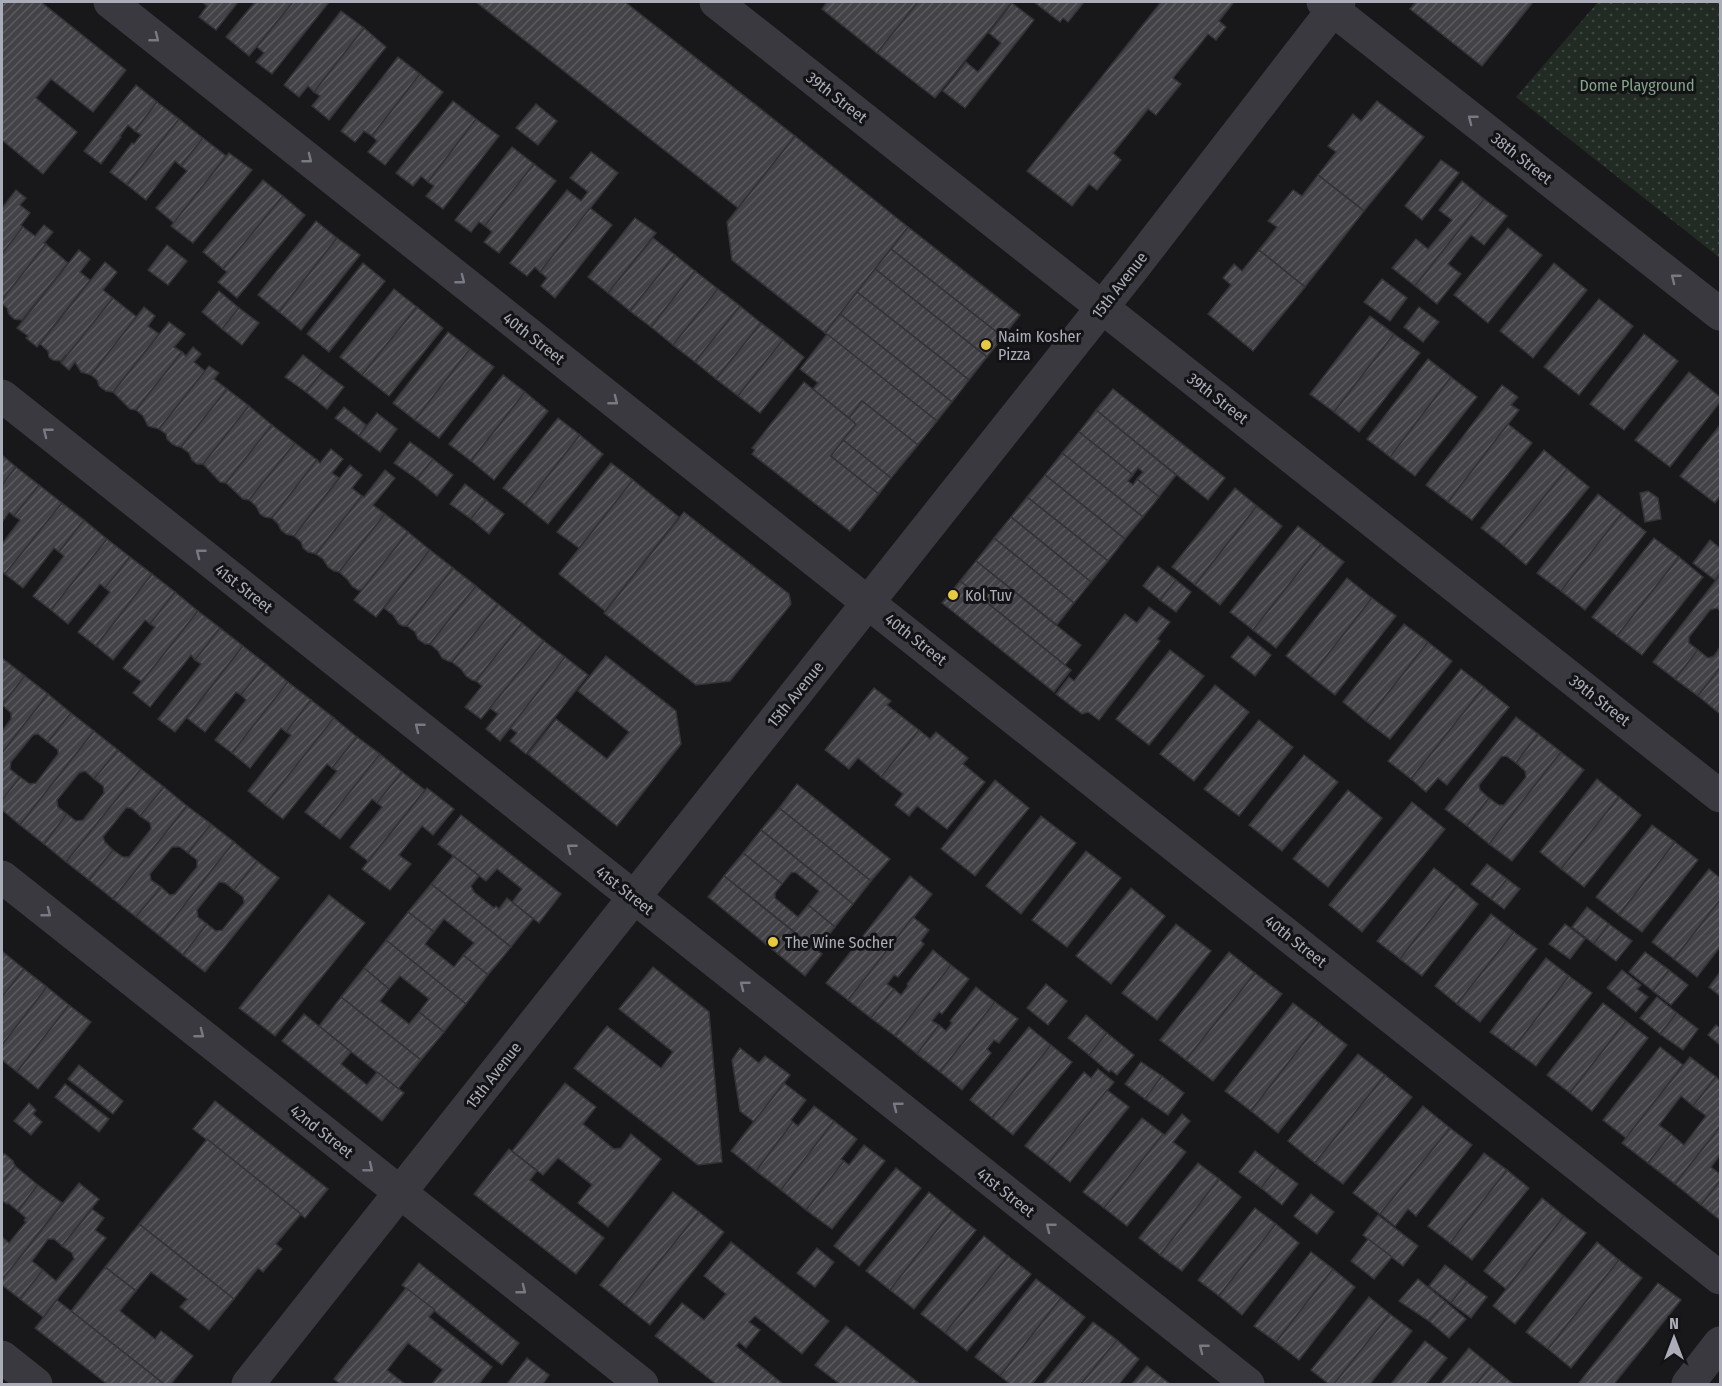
<svg xmlns="http://www.w3.org/2000/svg" width="1722" height="1386" viewBox="0 0 1722 1386" font-family="'Fira Sans Condensed',sans-serif">
<defs>
<pattern id="park-dots" width="8" height="8" patternUnits="userSpaceOnUse" patternTransform="scale(1.5)"><rect width="8" height="8" fill="#222a24"/><path d="M2 2h.1M6 6h.1" fill="none" stroke="#3f4642" stroke-width="1.8" stroke-linecap="round"/></pattern>
<pattern id="building-hatch" width="6" height="6" patternUnits="userSpaceOnUse" patternTransform="scale(1.5)"><rect width="6" height="6" fill="#424247"/><path d="M-1 1l2-2M0 6l6-6M5 7l2-2" fill="none" stroke="#5b5b5f"/></pattern>
</defs>
<rect width="100%" height="100%" fill="#18181a"/>
<!-- park -->
<path fill="url(#park-dots)" d="M1598,2H1720V258L1516,97Z"/>
<!-- building -->
<g fill="url(#building-hatch)" stroke="#333236" stroke-width="1.5">
<path d="M2,2H41L126,70L93,112L51,79L36,98L77,132L43,174L2,140Z"/>
<path d="M202,2H238L216,30L199,17L207,6Z"/>
<path d="M255,2H293L249,56L226,37Z"/>
<path d="M293,2H329L272,74L256,62L264,53L257,47Z"/>
<path d="M476,2H625L795,136L738,208Z"/>
<path d="M827,2H918L877,53L822,9Z"/>
<path d="M918,2H1012L935,98L877,53Z"/>
<path d="M1034,2H1084L1068,22L1063,18L1060,22Z"/>
<path d="M1161,2H1234L1219,21L1226,27L1216,40L1208,34L1173,78L1181,84L1156,115L1148,109L1113,153L1121,160L1097,190L1089,184L1072,206L1027,171Z"/>
<path d="M1416,2H1533L1482,66L1410,9Z"/>
<path d="M1012,3L1034,20L965,108L943,91L966,62L978,72L1001,43L989,33Z"/>
<path d="M341,11L364,28L314,92L308,86L299,97L284,85Z"/>
<path d="M364,28L386,47L329,120L312,106L320,96L314,92Z"/>
<path d="M398,57L420,74L372,136L364,131L355,142L341,131Z"/>
<path d="M420,74L443,92L385,165L368,152L377,141L372,136Z"/>
<path d="M136,85L157,102L135,131L128,125L120,136L121,137L101,164L84,151Z"/>
<path d="M453,101L476,119L428,182L421,176L413,186L396,173Z"/>
<path d="M1377,101L1424,137L1364,211L1318,175L1336,152L1328,146L1353,114L1361,121Z"/>
<path d="M157,102L179,119L127,185L110,172L132,143L134,144L141,135L135,131Z"/>
<path d="M536,104L557,121L538,145L516,128Z"/>
<path d="M179,119L203,138L181,166L175,161L146,200L127,185Z"/>
<path d="M476,119L499,136L443,209L426,196L434,186L428,182Z"/>
<path d="M795,136L908,227L825,333L732,260L727,222Z"/>
<path d="M203,138L226,156L174,223L156,208L187,171L181,166Z"/>
<path d="M512,147L534,164L485,226L479,222L471,232L455,220Z"/>
<path d="M591,152L618,173L540,272L535,267L527,276L510,263L567,190L581,201L588,192L570,178Z"/>
<path d="M229,153L252,170L193,243L171,226Z"/>
<path d="M1441,160L1459,173L1422,220L1405,206Z"/>
<path d="M534,164L556,181L499,253L484,242L492,232L485,226Z"/>
<path d="M1318,175L1364,211L1305,287L1259,250L1277,227L1268,221L1293,190L1302,196Z"/>
<path d="M263,180L283,196L223,269L203,252Z"/>
<path d="M1462,181L1484,199L1415,286L1392,268L1416,239L1428,249L1452,220L1439,210Z"/>
<path d="M16,190L26,198L20,205L30,213L21,225L23,227L2,254V208Z"/>
<path d="M283,196L305,215L237,298L218,282L227,272L223,269Z"/>
<path d="M1484,199L1507,216L1484,245L1471,235L1448,264L1461,274L1437,304L1415,286Z"/>
<path d="M590,208L612,225L555,298L541,286L547,278L540,272Z"/>
<path d="M635,218L656,233L608,293L588,277Z"/>
<path d="M316,221L337,238L279,312L258,295Z"/>
<path d="M44,225L53,232L44,243L46,244L2,300V254L23,227L35,236Z"/>
<path d="M908,227L1020,315L1003,337L891,249Z"/>
<path d="M1508,228L1542,255L1488,323L1454,295Z"/>
<path d="M337,238L360,255L301,330L279,312Z"/>
<path d="M653,238L675,255L630,311L608,293Z"/>
<path d="M46,244L68,263L22,320L14,319L9,314L7,308L2,304V300Z"/>
<path d="M167,245L187,261L168,285L148,270Z"/>
<path d="M891,249L1003,337L987,357L875,269Z"/>
<path d="M79,250L90,259L80,272L90,280L37,347L26,338L28,336L17,328Z"/>
<path d="M1259,250L1305,287L1253,351L1208,314L1231,285L1223,278L1234,264L1242,271Z"/>
<path d="M675,255L695,271L651,327L630,311Z"/>
<path d="M105,262L117,272L103,290L113,298L67,356L66,355L61,361L53,360L49,357L48,351L40,344Z"/>
<path d="M363,263L385,281L329,352L307,334Z"/>
<path d="M1554,263L1587,290L1533,358L1500,331Z"/>
<path d="M875,269L987,357L969,380L857,292Z"/>
<path d="M695,271L718,289L673,345L651,327Z"/>
<path d="M1382,279L1407,298L1390,321L1364,302Z"/>
<path d="M394,289L417,307L362,375L340,357Z"/>
<path d="M718,289L740,306L695,362L673,345Z"/>
<path d="M219,291L239,308L222,329L202,312Z"/>
<path d="M857,292L969,380L952,402L840,314Z"/>
<path d="M113,298L137,317L91,375L81,372L75,362L69,370L61,363Z"/>
<path d="M1599,299L1633,326L1579,395L1544,367Z"/>
<path d="M740,306L761,323L716,379L695,362Z"/>
<path d="M144,307L155,316L148,326L159,334L113,392L106,391L99,386L97,380L91,375Z"/>
<path d="M417,307L443,328L389,396L362,375Z"/>
<path d="M1419,307L1439,322L1423,342L1404,327Z"/>
<path d="M239,308L259,323L242,345L222,329Z"/>
<path d="M840,314L952,402L937,421L825,333Z"/>
<path d="M1370,316L1394,334L1334,412L1310,394Z"/>
<path d="M169,322L185,334L174,347L182,352L136,410L130,409L113,392Z"/>
<path d="M761,323L783,340L738,396L716,379Z"/>
<path d="M448,332L470,349L415,420L393,403Z"/>
<path d="M827,334L937,421L918,445L862,401L849,418L813,389L818,383L800,369Z"/>
<path d="M1394,334L1420,353L1359,432L1334,412Z"/>
<path d="M1644,334L1678,361L1624,430L1590,404Z"/>
<path d="M783,340L804,357L760,413L738,396Z"/>
<path d="M193,347L201,354L194,362L205,371L159,429L148,426L143,416L136,410L182,352L186,356Z"/>
<path d="M470,349L494,367L439,438L415,420Z"/>
<path d="M303,355L323,371L306,392L285,377Z"/>
<path d="M1428,359L1451,377L1390,457L1367,439Z"/>
<path d="M209,366L219,373L214,379L227,389L181,447L176,446L172,444L167,439L166,434L159,429Z"/>
<path d="M323,371L344,387L327,409L306,392Z"/>
<path d="M1689,372L1720,397V402L1670,467L1635,440Z"/>
<path d="M503,375L525,392L471,461L449,444Z"/>
<path d="M1451,377L1477,397L1415,476L1390,457Z"/>
<path d="M804,382L856,424L831,456L879,494L850,531L752,454L755,450L752,448Z"/>
<path d="M1502,385L1518,397L1511,405L1519,410L1448,502L1426,485Z"/>
<path d="M227,389L249,406L203,464H197L192,460L189,453L181,447Z"/>
<path d="M1113,389L1225,478L1208,500L1096,410Z"/>
<path d="M525,392L548,411L494,480L471,461Z"/>
<path d="M862,401L918,445L891,478L843,440L856,424L849,418Z"/>
<path d="M249,406L272,425L226,483L220,482L203,464Z"/>
<path d="M344,407L366,425L359,436L335,418Z"/>
<path d="M1096,410L1176,475L1159,497L1137,479L1143,472L1138,468L1133,475L1079,432Z"/>
<path d="M377,413L397,429L380,452L359,436Z"/>
<path d="M558,418L580,435L525,505L503,488Z"/>
<path d="M1508,424L1532,443L1472,520L1448,502Z"/>
<path d="M272,425L295,443L249,500L243,499L226,483Z"/>
<path d="M1720,425V496L1715,503L1680,476Z"/>
<path d="M1079,432L1133,475L1128,481L1133,485L1137,479L1159,497L1143,517L1062,453Z"/>
<path d="M580,435L603,454L548,524L525,505Z"/>
<path d="M843,440L891,478L879,494L831,456Z"/>
<path d="M410,442L433,459L417,479L394,463Z"/>
<path d="M295,443L317,460L272,518L265,517L260,514L256,506L249,500Z"/>
<path d="M331,449L343,459L332,473L339,478L294,536L286,534L281,530L278,524L272,518L317,460L320,463Z"/>
<path d="M1544,450L1567,469L1504,546L1481,528Z"/>
<path d="M1062,453L1143,517L1125,539L1045,475Z"/>
<path d="M2,455L16,467L2,485Z"/>
<path d="M433,459L453,475L437,496L417,479Z"/>
<path d="M611,463L633,480L579,548L557,532Z"/>
<path d="M350,465L362,475L352,488L362,496L316,554L308,552L303,548L301,542L294,536Z"/>
<path d="M16,467L39,485L14,516L9,512L2,522V485Z"/>
<path d="M1567,469L1589,487L1526,565L1504,546Z"/>
<path d="M385,470L395,478L373,505L385,514L339,572L334,571L328,567L323,559L316,554L362,496L364,497Z"/>
<path d="M1045,475L1125,539L1108,561L1027,497Z"/>
<path d="M633,480L679,517L605,611L559,574Z"/>
<path d="M465,484L486,500L471,519L450,504Z"/>
<path d="M39,485L62,503L5,574L2,571V544L20,520L14,516Z"/>
<path d="M1235,488L1257,506L1195,585L1172,567Z"/>
<path d="M1648,491L1658,498L1661,519L1645,522L1640,493Z"/>
<path d="M1598,494L1622,513L1561,591L1537,573Z"/>
<path d="M1027,497L1108,561L1091,582L1011,517Z"/>
<path d="M486,500L504,514L489,534L471,519Z"/>
<path d="M62,503L84,520L59,552L54,548L23,588L5,574Z"/>
<path d="M1257,506L1282,526L1220,605L1195,585Z"/>
<path d="M684,512L789,594L791,604L730,681L696,685L604,613Z"/>
<path d="M1622,513L1646,532L1585,610L1561,591Z"/>
<path d="M385,514L408,532L362,590H358L352,586L347,579L339,572Z"/>
<path d="M1011,517L1091,582L1074,603L994,538Z"/>
<path d="M84,520L107,539L51,610L33,596L64,556L59,552Z"/>
<path d="M1298,526L1321,544L1253,630L1230,612Z"/>
<path d="M408,532L430,550L376,617L354,600Z"/>
<path d="M994,538L1074,603L1057,625L976,561Z"/>
<path d="M1654,538L1679,557L1617,636L1592,617Z"/>
<path d="M107,539L130,557L105,588L100,584L68,624L51,610Z"/>
<path d="M1710,540L1720,548V573L1715,580L1693,563Z"/>
<path d="M1321,544L1344,562L1276,648L1253,630Z"/>
<path d="M430,550L453,568L407,626H403L399,624L393,615L384,608Z"/>
<path d="M130,557L152,574L96,646L78,632L110,592L105,588Z"/>
<path d="M1679,557L1703,577L1642,655L1617,636Z"/>
<path d="M976,561L1081,645L1065,665L960,581Z"/>
<path d="M1158,566L1176,580L1160,600L1143,586Z"/>
<path d="M453,568L476,586L430,644H425L418,639L415,632L407,626Z"/>
<path d="M152,574L175,592L150,624L145,620L113,660L96,646Z"/>
<path d="M1720,575V611L1717,608L1710,610L1689,637V643L1698,650L1675,679L1653,662Z"/>
<path d="M1347,578L1372,598L1311,676L1286,656Z"/>
<path d="M1176,580L1191,592L1176,612L1160,600Z"/>
<path d="M960,581L1071,670L1054,692L942,603Z"/>
<path d="M476,586L498,604L452,662L448,661L442,658L438,651L430,644Z"/>
<path d="M175,592L198,611L142,682L123,668L155,627L150,624Z"/>
<path d="M1372,598L1396,616L1335,695L1311,676Z"/>
<path d="M498,604L522,623L476,681L472,680L466,676L461,669L452,662Z"/>
<path d="M1149,607L1170,622L1157,639L1160,641L1099,720L1088,712L1082,714L1056,694L1069,677L1074,681L1125,614L1137,623Z"/>
<path d="M198,611L220,628L195,660L191,655L150,707L133,693Z"/>
<path d="M522,623L544,641L481,719L465,707L482,686L476,681Z"/>
<path d="M1404,624L1428,642L1366,721L1343,702Z"/>
<path d="M220,628L243,646L175,732L158,719L201,664L195,660Z"/>
<path d="M1248,636L1271,655L1255,676L1231,657Z"/>
<path d="M544,641L565,657L500,741L486,729L498,714L490,708Z"/>
<path d="M1428,642L1452,661L1390,739L1366,721Z"/>
<path d="M243,646L266,664L241,695L236,692L205,732L187,718Z"/>
<path d="M1720,647V668L1698,696L1675,679L1698,650L1708,658L1714,656Z"/>
<path d="M1170,650L1204,676L1149,745L1116,719Z"/>
<path d="M606,656L676,711L681,744L617,826L528,754L556,719L607,759L629,732L578,691Z"/>
<path d="M565,657L588,675L526,754L510,741L517,733L510,728Z"/>
<path d="M2,658L25,676L2,705Z"/>
<path d="M266,664L288,682L232,753L215,740L246,700L241,695Z"/>
<path d="M1720,668V714L1698,696Z"/>
<path d="M1461,669L1484,687L1411,779L1388,761Z"/>
<path d="M25,676L48,694L2,753V731L11,719V713L2,705Z"/>
<path d="M288,682L311,700L286,732L281,728L250,768L232,753Z"/>
<path d="M1215,685L1249,712L1194,781L1160,754Z"/>
<path d="M1484,687L1509,707L1447,785L1438,778L1426,792L1411,779Z"/>
<path d="M874,688L891,701L887,705L919,730L881,777L858,758L849,769L825,750Z"/>
<path d="M48,694L71,713L48,742L38,734L33,735L11,762L10,769L20,777L2,800V753Z"/>
<path d="M311,700L334,718L265,805L248,791L291,735L286,732Z"/>
<path d="M71,713L94,731L20,825L2,810V800L20,777L30,784L36,783L58,754V750L48,742Z"/>
<path d="M1516,717L1538,734L1516,763L1506,756L1501,757L1479,785L1480,790L1489,798L1467,826L1445,809Z"/>
<path d="M334,718L357,737L332,768L327,764L283,819L265,805Z"/>
<path d="M1259,720L1293,747L1239,816L1204,789Z"/>
<path d="M919,730L930,739L936,732L968,758L963,764L985,782L947,829L917,806L909,816L895,805L903,794L881,777Z"/>
<path d="M94,731L118,750L94,779L85,771L79,773L57,800L58,807L67,814L44,844L20,825Z"/>
<path d="M1538,734L1561,752L1489,844L1467,826L1489,798L1499,805H1504L1526,777L1525,771L1516,763Z"/>
<path d="M357,737L380,754L323,826L305,812L337,771L332,768Z"/>
<path d="M118,750L141,769L66,862L44,844L67,814L76,821L83,820L104,793L103,786L94,779Z"/>
<path d="M1561,752L1584,770L1512,861L1489,844Z"/>
<path d="M380,754L402,772L377,803L372,799L340,839L323,826Z"/>
<path d="M1304,755L1338,782L1282,851L1249,825Z"/>
<path d="M141,769L164,787L140,816L131,808H126L103,837L105,842L113,850L89,880L66,862Z"/>
<path d="M402,772L425,790L368,861L350,847L382,807L377,803Z"/>
<path d="M1597,779L1619,797L1561,869L1540,852Z"/>
<path d="M995,780L1029,808L975,876L941,849Z"/>
<path d="M797,784L890,859L871,881L779,808Z"/>
<path d="M164,787L187,806L113,899L89,880L113,850L123,857H129L151,829L150,823L140,816Z"/>
<path d="M427,788L454,809L433,835L422,826L399,855L411,864L390,890L362,869Z"/>
<path d="M1348,790L1382,818L1328,887L1293,859Z"/>
<path d="M1619,797L1641,815L1584,887L1561,869Z"/>
<path d="M1412,802L1445,829L1362,932L1329,905Z"/>
<path d="M187,806L211,824L188,853L180,847H172L150,874L151,880L161,887L136,917L113,899Z"/>
<path d="M779,808L871,881L853,904L761,830Z"/>
<path d="M461,815L561,894L539,923L512,902L522,889L497,869L486,881L438,844Z"/>
<path d="M1041,816L1076,843L1021,914L986,886Z"/>
<path d="M211,824L234,842L160,936L136,917L161,887L170,895L175,894L197,867V860L188,853Z"/>
<path d="M1652,825L1675,842L1619,915L1596,897Z"/>
<path d="M761,830L853,904L835,927L808,905L819,891L795,872L791,873L782,884L743,853Z"/>
<path d="M234,842L257,861L234,890L225,883L219,882L197,910L198,917L207,924L183,955L160,936Z"/>
<path d="M1675,842L1698,860L1642,932L1619,915Z"/>
<path d="M1086,851L1121,878L1067,947L1032,920Z"/>
<path d="M743,853L782,884L775,893V898L798,917L808,905L835,927L817,950L724,876Z"/>
<path d="M453,856L479,876L471,886L474,892L494,908L496,906L499,909L507,898L533,919L511,947L431,884Z"/>
<path d="M257,861L279,878L205,972L183,955L207,924L216,931L222,930L244,903L243,897L234,890Z"/>
<path d="M1487,864L1507,879L1491,899L1471,884Z"/>
<path d="M1434,868L1457,886L1400,959L1377,941Z"/>
<path d="M1709,869L1720,878V900L1674,959L1652,942Z"/>
<path d="M724,876L795,933L778,954L708,897Z"/>
<path d="M910,876L932,894L848,1000L826,983Z"/>
<path d="M1507,879L1520,889L1504,909L1491,899Z"/>
<path d="M431,884L511,947L488,975L463,955L474,943L444,919L434,932L408,912Z"/>
<path d="M1457,886L1478,904L1422,976L1400,959Z"/>
<path d="M1131,888L1165,916L1111,984L1076,956Z"/>
<path d="M329,895L365,923L275,1036L239,1008Z"/>
<path d="M1720,900V947L1697,977L1674,959Z"/>
<path d="M1587,907L1609,924L1594,944L1572,927Z"/>
<path d="M408,912L434,932L425,944L454,967L463,955L488,975L466,1004L386,940Z"/>
<path d="M1491,914L1514,932L1457,1004L1435,986Z"/>
<path d="M913,917L929,930L921,941L924,944L898,977L894,975L887,984L894,989L871,1018L848,1000Z"/>
<path d="M1176,924L1211,951L1157,1020L1122,993Z"/>
<path d="M1565,924L1585,939L1570,959L1549,944Z"/>
<path d="M1609,924L1632,941L1616,961L1594,944Z"/>
<path d="M1514,932L1537,949L1480,1022L1457,1004Z"/>
<path d="M795,933L822,954L805,976L778,954Z"/>
<path d="M386,940L466,1004L444,1032L419,1012L429,999L400,976L389,989L364,968Z"/>
<path d="M933,950L951,965L895,1036L871,1018L894,989L901,995L908,986L907,984Z"/>
<path d="M2,951L24,969L2,997Z"/>
<path d="M1229,952L1255,973L1186,1060L1160,1040Z"/>
<path d="M1645,952L1669,970L1653,991L1629,972Z"/>
<path d="M1546,958L1569,976L1513,1049L1490,1032Z"/>
<path d="M951,965L969,979L942,1014L939,1012L932,1021L939,1025L917,1054L895,1036Z"/>
<path d="M653,967L709,1012L722,1162L698,1165L574,1068L607,1026L661,1068L673,1052L619,1009Z"/>
<path d="M364,968L389,989L380,1001L409,1024L419,1012L444,1032L421,1060L341,997Z"/>
<path d="M24,969L47,987L2,1045V997Z"/>
<path d="M1622,970L1641,985L1637,989L1648,997L1636,1012L1607,988Z"/>
<path d="M1669,970L1688,985L1671,1005L1653,991Z"/>
<path d="M1720,972V996L1709,987Z"/>
<path d="M1255,973L1282,994L1213,1081L1186,1060Z"/>
<path d="M1569,976L1592,993L1536,1066L1513,1049Z"/>
<path d="M1046,984L1067,1001L1048,1025L1027,1008Z"/>
<path d="M47,987L69,1005L17,1072L2,1060V1045Z"/>
<path d="M976,987L995,1002L940,1072L917,1054L939,1025L946,1031L952,1023L950,1021Z"/>
<path d="M341,997L421,1060L398,1089L319,1026Z"/>
<path d="M1657,997L1677,1013L1660,1034L1640,1018Z"/>
<path d="M995,1002L1018,1019L999,1043L994,1040L987,1049L991,1053L962,1090L940,1072Z"/>
<path d="M1293,1003L1319,1023L1251,1111L1225,1091Z"/>
<path d="M1603,1003L1626,1021L1570,1093L1547,1075Z"/>
<path d="M69,1005L91,1022L38,1089L17,1072Z"/>
<path d="M1677,1013L1698,1029L1683,1050L1660,1034Z"/>
<path d="M304,1014L351,1052L341,1064L367,1085L377,1072L404,1093L382,1121L282,1041Z"/>
<path d="M1086,1015L1107,1033L1089,1055L1068,1038Z"/>
<path d="M1626,1021L1648,1038L1592,1111L1570,1093Z"/>
<path d="M1319,1023L1347,1045L1278,1133L1251,1111Z"/>
<path d="M1716,1025L1720,1028V1045L1708,1035Z"/>
<path d="M1029,1027L1051,1045L992,1118L970,1100Z"/>
<path d="M1107,1033L1134,1055L1117,1075L1111,1070L1109,1072L1089,1055Z"/>
<path d="M1051,1045L1072,1062L1013,1135L992,1118Z"/>
<path d="M1660,1047L1683,1065L1626,1138L1603,1120Z"/>
<path d="M740,1048L759,1063L765,1056L790,1075L754,1122L740,1111L732,1060Z"/>
<path d="M1358,1054L1385,1075L1315,1163L1288,1141Z"/>
<path d="M1690,1057L1716,1077L1693,1106L1681,1096L1659,1125L1671,1134L1648,1163L1622,1143Z"/>
<path d="M1141,1062L1162,1076L1145,1099L1125,1084Z"/>
<path d="M79,1065L123,1101L113,1114L68,1079Z"/>
<path d="M1098,1069L1114,1082L1048,1164L1025,1146L1084,1072L1091,1078Z"/>
<path d="M1385,1075L1412,1097L1343,1184L1315,1163Z"/>
<path d="M1162,1076L1184,1093L1168,1115L1145,1099Z"/>
<path d="M1716,1077L1720,1081V1127L1675,1184L1648,1163L1671,1134L1684,1145L1706,1116L1693,1106Z"/>
<path d="M565,1083L596,1107L583,1124L614,1149L621,1148L631,1134L661,1159L608,1227L578,1203L592,1185L558,1158L543,1175L512,1151Z"/>
<path d="M784,1083L806,1100L791,1120L793,1122L756,1171L731,1151Z"/>
<path d="M65,1084L109,1119L99,1132L55,1097Z"/>
<path d="M1107,1090L1129,1107L1070,1182L1048,1164Z"/>
<path d="M215,1101L328,1189L305,1218L193,1129Z"/>
<path d="M29,1103L36,1110L33,1114L42,1122L31,1135L14,1121Z"/>
<path d="M814,1106L834,1121L781,1190L756,1171L793,1122L798,1126Z"/>
<path d="M1423,1106L1450,1128L1380,1214L1353,1193Z"/>
<path d="M1182,1114L1190,1121L1173,1142L1186,1152L1127,1226L1104,1208L1163,1134L1165,1135Z"/>
<path d="M1142,1118L1163,1134L1104,1208L1083,1192Z"/>
<path d="M834,1121L857,1139L841,1159L844,1161L806,1210L781,1190Z"/>
<path d="M1720,1127V1155L1711,1167L1720,1174V1181L1701,1205L1675,1184Z"/>
<path d="M1450,1128L1472,1145L1416,1216L1408,1209L1395,1226L1380,1214Z"/>
<path d="M207,1139L301,1214L276,1244L282,1249L263,1272L258,1268L234,1299L139,1224Z"/>
<path d="M864,1145L885,1161L832,1229L806,1210L844,1161L849,1165Z"/>
<path d="M509,1149L537,1171L530,1180L604,1238L576,1274L474,1194Z"/>
<path d="M1255,1151L1277,1168L1261,1188L1239,1172Z"/>
<path d="M1484,1153L1507,1170L1450,1243L1428,1226Z"/>
<path d="M2,1154H5L13,1161L15,1166L2,1183Z"/>
<path d="M1198,1163L1219,1179L1160,1255L1139,1238Z"/>
<path d="M15,1166L38,1185L18,1211L8,1203L7,1204L3,1201L2,1204V1183Z"/>
<path d="M896,1168L921,1188L859,1266L834,1246Z"/>
<path d="M1277,1168L1298,1184L1282,1205L1261,1188Z"/>
<path d="M1507,1170L1529,1188L1472,1260L1450,1243Z"/>
<path d="M1219,1179L1241,1197L1182,1271L1160,1255Z"/>
<path d="M1720,1181V1220L1701,1205Z"/>
<path d="M79,1183L99,1199L62,1246L54,1239H48L32,1261L43,1270L20,1299L2,1285V1280Z"/>
<path d="M38,1185L62,1203L2,1280V1237L9,1243L26,1222L24,1220L26,1218L18,1211Z"/>
<path d="M673,1192L699,1212L625,1305L600,1285Z"/>
<path d="M929,1192L952,1211L890,1290L866,1271Z"/>
<path d="M1311,1194L1334,1212L1317,1234L1294,1216Z"/>
<path d="M1542,1198L1564,1216L1506,1289L1484,1271Z"/>
<path d="M1255,1208L1276,1224L1219,1296L1198,1280Z"/>
<path d="M92,1209L104,1218L95,1230L106,1238L43,1317L20,1299L43,1270L56,1281L74,1259L72,1253L62,1246Z"/>
<path d="M952,1211L976,1230L914,1309L890,1290Z"/>
<path d="M699,1212L724,1232L650,1325L625,1305Z"/>
<path d="M1378,1215L1418,1246L1403,1266L1363,1235Z"/>
<path d="M1564,1216L1586,1233L1515,1324L1493,1306Z"/>
<path d="M139,1224L234,1299L209,1330L180,1307L187,1299L151,1272L136,1291L105,1267Z"/>
<path d="M1276,1224L1299,1243L1242,1315L1219,1296Z"/>
<path d="M984,1236L1008,1256L945,1333L921,1314Z"/>
<path d="M1368,1239L1392,1257L1374,1279L1351,1261Z"/>
<path d="M731,1242L829,1321L802,1354L755,1316L749,1322L760,1330L746,1348L739,1342L736,1346L783,1384H716L655,1336L682,1303L704,1320L726,1294L704,1276Z"/>
<path d="M1597,1242L1619,1260L1548,1349L1526,1332Z"/>
<path d="M817,1248L834,1262L815,1287L797,1273Z"/>
<path d="M1311,1252L1333,1269L1276,1342L1254,1326Z"/>
<path d="M1008,1256L1031,1274L967,1351L945,1333Z"/>
<path d="M1619,1260L1642,1278L1571,1368L1548,1349Z"/>
<path d="M419,1263L519,1343L502,1365L402,1285Z"/>
<path d="M1445,1265L1467,1282L1451,1303L1429,1286Z"/>
<path d="M105,1267L136,1291L120,1311L155,1339L161,1331L193,1356L171,1384H164L71,1311Z"/>
<path d="M1333,1269L1355,1287L1299,1360L1276,1342Z"/>
<path d="M1036,1279L1061,1298L1000,1376L975,1357Z"/>
<path d="M1418,1279L1446,1302L1429,1321L1399,1301Z"/>
<path d="M1467,1282L1487,1297L1471,1318L1451,1303Z"/>
<path d="M1658,1283L1681,1300L1614,1384H1578Z"/>
<path d="M406,1288L435,1310L429,1317L492,1367L479,1384H432L443,1370L408,1343L387,1370L405,1384H340L334,1379Z"/>
<path d="M1369,1297L1390,1314L1334,1384H1329L1311,1370Z"/>
<path d="M1061,1298L1085,1317L1032,1384H1010L1000,1376Z"/>
<path d="M57,1300L71,1311L164,1384H107L35,1328Z"/>
<path d="M1446,1302L1466,1319L1449,1338L1429,1321Z"/>
<path d="M1390,1314L1412,1331L1370,1384H1334Z"/>
<path d="M1093,1322L1117,1340L1081,1384H1043Z"/>
<path d="M846,1326L920,1384H840L815,1365Z"/>
<path d="M1117,1340L1139,1359L1119,1384H1081Z"/>
<path d="M1425,1341L1447,1358L1426,1384H1391Z"/>
<path d="M1469,1348L1491,1366L1476,1384H1440Z"/>
<path d="M527,1358L549,1375L545,1381L542,1384H507Z"/>
<path d="M1147,1366L1170,1384H1132Z"/>
<path d="M1491,1366L1512,1383L1511,1384H1476Z"/>
</g>
<g fill="none" stroke-linecap="round" stroke-linejoin="round">
<!-- minor -->
<g stroke="#39393f" stroke-width="33">
<path d="M110,2L1720,1278"/>
<path d="M716,2L1720,796"/>
<path d="M1323,2L1720,314"/>
<path d="M2,396L1248,1384"/>
<path d="M2,877L642,1384"/>
<path d="M2,1357L36,1384"/>
<path d="M248,1384L1131,271L1339,2"/>
<path d="M1688,1384L1720,1343"/>
</g>
</g>
<!-- one-way arrows -->
<defs><path id="oneway-chevron" d="M-2-3.5L2.5 0L-2 3.5" fill="none" stroke-width="1.6" stroke-linecap="round" stroke-linejoin="round" transform="scale(1.5)"/></defs>
<g stroke="#787982">
<use href="#oneway-chevron" transform="translate(155 38) rotate(38)"/>
<use href="#oneway-chevron" transform="translate(1472 119) rotate(-142)"/>
<use href="#oneway-chevron" transform="translate(308 159) rotate(38)"/>
<use href="#oneway-chevron" transform="translate(1675 278) rotate(-142)"/>
<use href="#oneway-chevron" transform="translate(461 280) rotate(38)"/>
<use href="#oneway-chevron" transform="translate(614 401) rotate(38)"/>
<use href="#oneway-chevron" transform="translate(47 432) rotate(-142)"/>
<use href="#oneway-chevron" transform="translate(200 553) rotate(-142)"/>
<use href="#oneway-chevron" transform="translate(419 727) rotate(-142)"/>
<use href="#oneway-chevron" transform="translate(571 848) rotate(-142)"/>
<use href="#oneway-chevron" transform="translate(47 913) rotate(38)"/>
<use href="#oneway-chevron" transform="translate(744 985) rotate(-142)"/>
<use href="#oneway-chevron" transform="translate(200 1034) rotate(38)"/>
<use href="#oneway-chevron" transform="translate(897 1106) rotate(-142)"/>
<use href="#oneway-chevron" transform="translate(369 1168) rotate(39)"/>
<use href="#oneway-chevron" transform="translate(1050 1227) rotate(-142)"/>
<use href="#oneway-chevron" transform="translate(522 1290) rotate(38)"/>
<use href="#oneway-chevron" transform="translate(1203 1348) rotate(-142)"/>
</g>
<!-- markers -->
<g fill="#e8ca41" stroke="#131315" stroke-width="2">
<circle cx="986" cy="345" r="6"/>
<circle cx="953" cy="595" r="6"/>
<circle cx="773" cy="942" r="6"/>
</g>
<g text-anchor="middle" stroke-width="6" stroke-linejoin="round" paint-order="stroke">
<!-- park labels -->
<g font-size="16" fill="#83a38a" stroke="#131315">
<text x="1637" y="91">Dome Playground</text>
</g>
<!-- street labels -->
<g font-size="16" fill="#abadb9" stroke="#131315">
<text transform="translate(837 97) rotate(38)" y="6">39th Street</text>
<text transform="translate(1522 158) rotate(38)" y="6">38th Street</text>
<text transform="translate(1119 285) rotate(-52)" y="6">15th Avenue</text>
<text transform="translate(534 338) rotate(38)" y="6">40th Street</text>
<text transform="translate(1218 398) rotate(38)" y="6">39th Street</text>
<text transform="translate(244 588) rotate(38)" y="6">41st Street</text>
<text transform="translate(916 639) rotate(38)" y="6">40th Street</text>
<text transform="translate(795 694) rotate(-51)" y="6">15th Avenue</text>
<text transform="translate(1600 700) rotate(38)" y="6">39th Street</text>
<text transform="translate(625 890) rotate(38)" y="6">41st Street</text>
<text transform="translate(1296 941) rotate(38)" y="6">40th Street</text>
<text transform="translate(493 1075) rotate(-52)" y="6">15th Avenue</text>
<text transform="translate(322 1131) rotate(38)" y="6">42nd Street</text>
<text transform="translate(1006 1192) rotate(38)" y="6">41st Street</text>
</g>
<!-- poi labels -->
<g font-size="16" fill="#abadb9" stroke="#131315" text-anchor="start">
<text x="998" y="342">Naim Kosher<tspan x="998" dy="18">Pizza</tspan></text>
<text x="965" y="601">Kol Tuv</text>
<text x="785" y="948">The Wine Socher</text>
</g>
</g>
<!-- border -->
<rect width="1722" height="1386" fill="none" stroke="#abadb9" stroke-width="6"/>
<!-- north arrow -->
<g transform="translate(1674 1338)" stroke="#131315" stroke-width="4.5" paint-order="stroke">
<path d="M0-4.5L10 22L0 15L-10 22Z" fill="#abadb9"/>
<text y="-9" font-size="16" font-weight="bold" text-anchor="middle" fill="#abadb9">N</text>
</g>
</svg>
